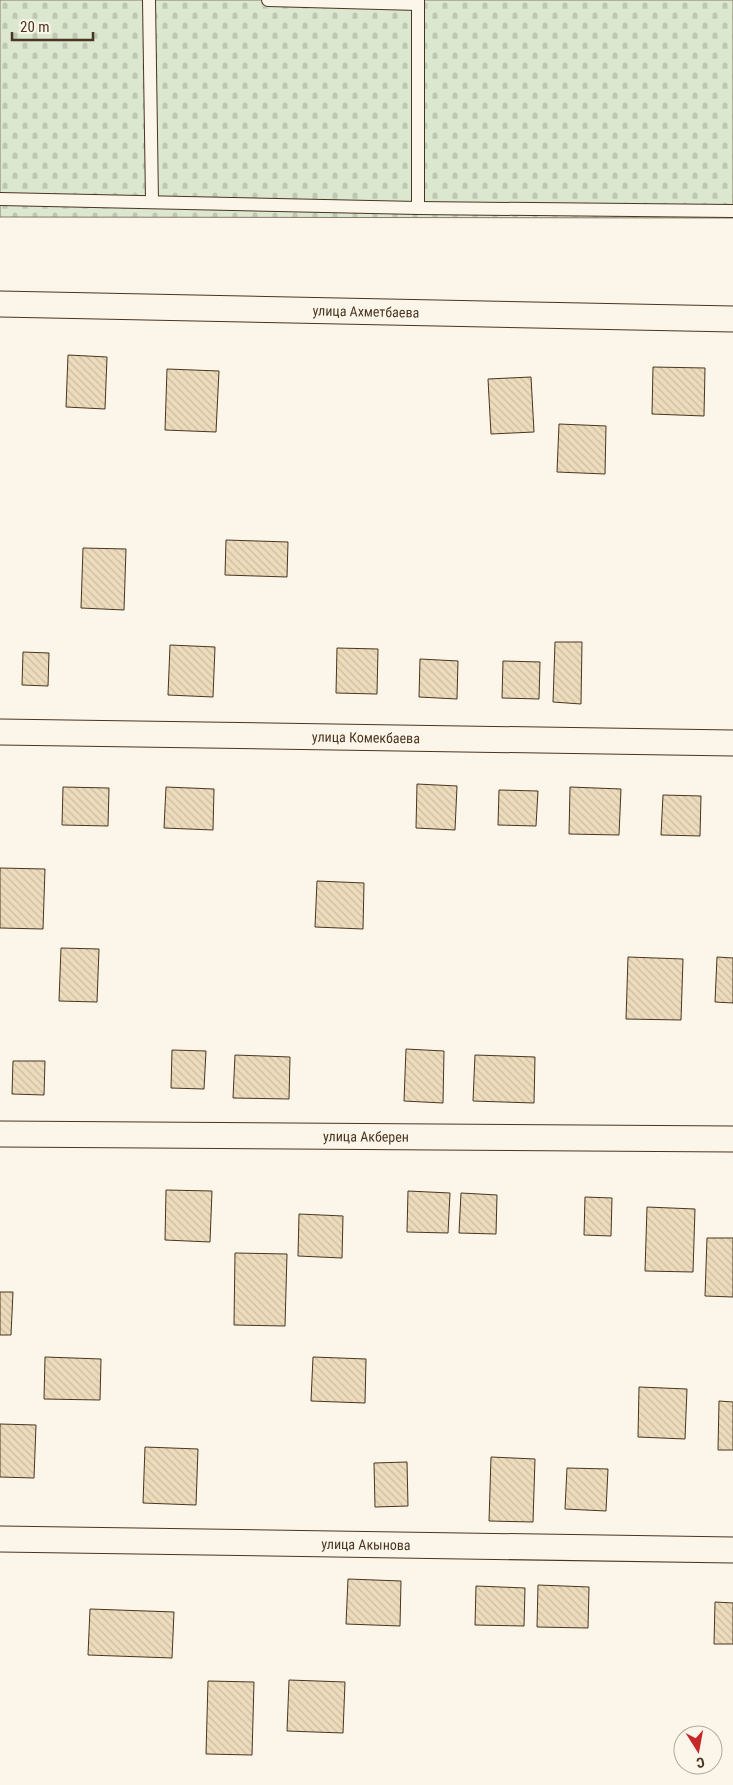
<svg xmlns="http://www.w3.org/2000/svg" width="733" height="1785" viewBox="0 0 733 1785" font-family="'Roboto Condensed',sans-serif">
<defs>
<pattern id="cemetery-stones" width="16" height="16" patternUnits="userSpaceOnUse" patternTransform="scale(1.25)"><rect width="16" height="16" fill="#dce7d0"/><path d="M2 7V4a2 2 0 0 1 4 0v3zM10 15v-3a2 2 0 0 1 4 0v3z" fill="#bec7b2"/></pattern>
<pattern id="building-back-hatch" width="6" height="6" patternUnits="userSpaceOnUse" patternTransform="scale(1.25)"><rect width="6" height="6" fill="#ecdcbc"/><path d="M-1 5l2 2M0 0l6 6M5-1l2 2" fill="none" stroke="#ccbda1"/></pattern>
</defs>
<rect width="100%" height="100%" fill="#fbf6e9"/>
<!-- cemetery -->
<path fill="url(#cemetery-stones)" stroke="#887966" d="M0,0H733V218L0,217Z"/>
<!-- building -->
<g fill="url(#building-back-hatch)" stroke="#4a3520">
<path d="M68,355L107,357L105,409L66,407Z"/>
<path d="M653,367L705,368L704,416L652,414Z"/>
<path d="M167,369L219,371L216,432L165,430Z"/>
<path d="M531,377L534,432L491,434L488,379Z"/>
<path d="M559,424L606,426L605,474L557,472Z"/>
<path d="M226,540L288,542L287,577L225,575Z"/>
<path d="M83,548L126,549L124,610L81,608Z"/>
<path d="M555,642H582L581,704L553,702Z"/>
<path d="M170,645L215,647L213,697L168,695Z"/>
<path d="M337,648L378,649L377,694L336,693Z"/>
<path d="M23,652L49,653L48,686L22,685Z"/>
<path d="M420,659L458,661L457,699L419,697Z"/>
<path d="M503,661L540,662L539,699L502,698Z"/>
<path d="M417,784L457,786L455,830L416,828Z"/>
<path d="M63,787L109,788L108,826L62,825Z"/>
<path d="M166,787L214,789L213,830L164,828Z"/>
<path d="M570,787L621,789L619,835L569,834Z"/>
<path d="M499,790L538,791L536,826L498,825Z"/>
<path d="M663,795L701,796L700,836L661,835Z"/>
<path d="M0,868L45,869L43,929L0,928Z"/>
<path d="M317,881L364,883L363,929L315,927Z"/>
<path d="M61,948L99,949L97,1002L59,1001Z"/>
<path d="M628,957L683,959L681,1020L626,1019Z"/>
<path d="M717,957L733,958V1003L715,1002Z"/>
<path d="M406,1049L444,1051L443,1103L404,1101Z"/>
<path d="M172,1050L206,1051L204,1089L171,1088Z"/>
<path d="M235,1055L290,1057L289,1099L233,1098Z"/>
<path d="M475,1055L535,1057L534,1103L473,1101Z"/>
<path d="M13,1061H45L44,1095L12,1094Z"/>
<path d="M166,1190L212,1191L210,1242L165,1240Z"/>
<path d="M408,1191L450,1193L448,1233L407,1232Z"/>
<path d="M461,1193L497,1195L496,1234L459,1233Z"/>
<path d="M585,1197L612,1198L611,1236L584,1235Z"/>
<path d="M647,1207L695,1209L693,1272L645,1271Z"/>
<path d="M299,1214L343,1216L342,1258L298,1256Z"/>
<path d="M707,1238H733V1297L705,1296Z"/>
<path d="M235,1253L287,1254L285,1326L234,1325Z"/>
<path d="M0,1292H13L11,1335H0Z"/>
<path d="M45,1357L101,1359L100,1400L44,1399Z"/>
<path d="M313,1357L366,1359L365,1403L311,1401Z"/>
<path d="M639,1387L687,1389L685,1439L638,1437Z"/>
<path d="M719,1401L733,1402V1450H718Z"/>
<path d="M0,1424L36,1425L34,1478L0,1477Z"/>
<path d="M145,1447L198,1449L196,1505L143,1503Z"/>
<path d="M491,1457L535,1459L533,1522L489,1521Z"/>
<path d="M407,1462L408,1506L375,1507L374,1463Z"/>
<path d="M567,1468L608,1469L606,1511L565,1509Z"/>
<path d="M348,1579L401,1581L400,1626L346,1624Z"/>
<path d="M538,1585L589,1587L588,1628L537,1627Z"/>
<path d="M476,1586L525,1588L524,1626L475,1625Z"/>
<path d="M715,1602L733,1603V1644H714Z"/>
<path d="M90,1609L174,1612L172,1658L88,1655Z"/>
<path d="M289,1680L345,1682L343,1733L287,1731Z"/>
<path d="M208,1681L254,1682L252,1755L206,1754Z"/>
</g>
<g fill="none" stroke-linecap="round" stroke-linejoin="round">
<defs>
<g id="lane">
<path d="M149,0L152,201"/>
<path d="M268,0L418,4"/>
<path d="M0,199L418,208L733,211"/>
<path d="M418,208V0"/>
</g>
<g id="street">
<path id="s1" d="M0,304L733,319"/>
<path id="s2" d="M0,732L733,743"/>
<path id="s3" d="M0,1134L733,1139"/>
<path id="s4" d="M0,1539L733,1550"/>
</g>
</defs>
<!-- lane casing -->
<use href="#lane" stroke="#4a3520" stroke-width="14"/>
<!-- street casing -->
<use href="#street" stroke="#4a3520" stroke-width="27"/>
<!-- lane -->
<use href="#lane" stroke="#fbf6e9" stroke-width="12"/>
<!-- street -->
<use href="#street" stroke="#fbf6e9" stroke-width="25"/>
</g>
<g text-anchor="middle" stroke-width="4" stroke-linejoin="round" paint-order="stroke">
<!-- street labels -->
<g font-size="14" fill="#4a3520" stroke="#fbf6e9">
<text dy="5" stroke="none"><textPath href="#s1" startOffset="366">улица Ахметбаева</textPath></text>
<text dy="5" stroke="none"><textPath href="#s2" startOffset="366">улица Комекбаева</textPath></text>
<text dy="5" stroke="none"><textPath href="#s3" startOffset="366">улица Акберен</textPath></text>
<text dy="5" stroke="none"><textPath href="#s4" startOffset="366">улица Акынова</textPath></text>
</g>
</g>
<!-- north arrow -->
<g transform="translate(698 1750) rotate(169)"><circle r="24" fill="#fbf6e9" stroke="#b4a999"/>
<path d="M0-4L9 19L0 12L-9 19Z" fill="#c62828"/>
<text y="-8" font-size="14" font-weight="bold" text-anchor="middle" fill="#4a3520">С</text>
</g>
<!-- scale -->
<path d="M12 32v8h81v-8" fill="none" stroke="#4a3520" stroke-width="2.5"/>
<text x="20" y="32" font-size="15" fill="#4a3520" stroke="#fbf6e9" stroke-width="4" paint-order="stroke">20 m</text>
</svg>
